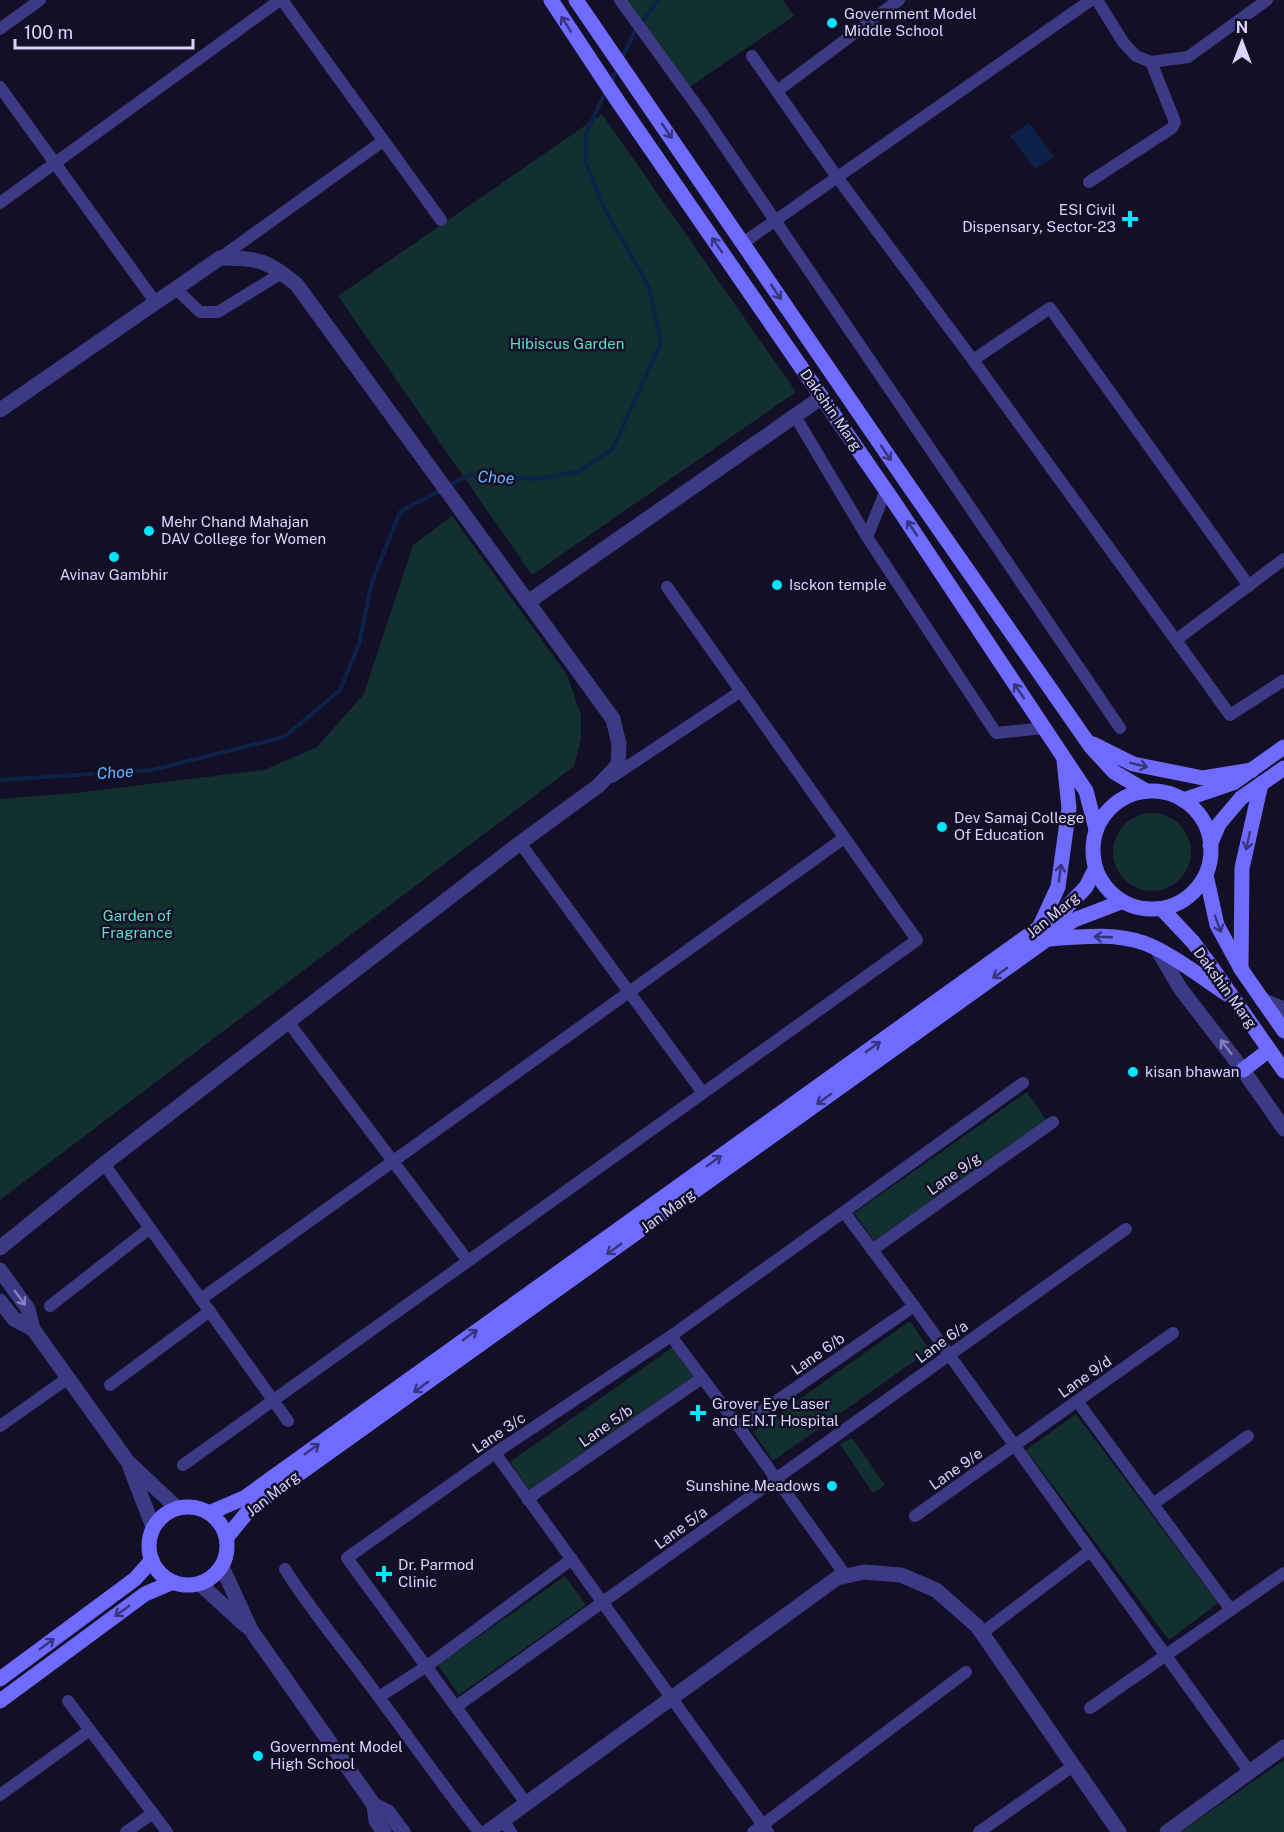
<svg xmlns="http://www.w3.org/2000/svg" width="1284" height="1832" viewBox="0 0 1284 1832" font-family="'Public Sans',sans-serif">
<rect width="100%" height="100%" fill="#130f26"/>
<!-- green -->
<g fill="#12302f">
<path d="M623,0H783L794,16L685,90Z"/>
<path d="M602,114L796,392L532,575L338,296Z"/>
<path d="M452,516L567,675L581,715V739L574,766L0,1200V799L75,793L264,770L317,747L364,694L413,545Z"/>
<circle cx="1152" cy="852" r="39"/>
<path d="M1027,1092L1047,1121L874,1241L854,1213Z"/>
<path d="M910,1321L930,1350L773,1461L753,1432Z"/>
<path d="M673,1347L694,1376L531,1492L510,1462Z"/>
<path d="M1076,1414L1218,1603L1169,1640L1026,1450Z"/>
<path d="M852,1438L885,1485L873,1493L840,1444Z"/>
<path d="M565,1576L586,1605L459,1695L438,1665Z"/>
<path d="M1284,1760V1832H1180Z"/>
</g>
<!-- water -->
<path fill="#0c2248" d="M1029,123L1054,157L1035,169L1010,136Z"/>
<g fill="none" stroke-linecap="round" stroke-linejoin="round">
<!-- stream -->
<g stroke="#0c2248" stroke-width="4">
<path d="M621,60L635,31L659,0"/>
<path d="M611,82L618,67"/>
<path d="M447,487L469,475L537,479L577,472L612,450L661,343L649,287L603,206L586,163V133L606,91"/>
<path d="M0,780L152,770L284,737L340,690L359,644L372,582L400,512L441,490"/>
</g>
<!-- minor -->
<g stroke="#3d3a85" stroke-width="12">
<path d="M282,0L441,220"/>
<path d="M620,0L702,113L1120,728"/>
<path d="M1097,0L1123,42L1136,56L1151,62L1188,57L1267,0"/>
<path d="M0,29L40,0"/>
<path d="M752,56L837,177L973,360L1230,715L1284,680"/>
<path d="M0,87L156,303"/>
<path d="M777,91L899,0"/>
<path d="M1089,182L1172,128L1175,122L1151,62"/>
<path d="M0,203L280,0"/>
<path d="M743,243L1091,0"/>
<path d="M220,258L383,141"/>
<path d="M176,289L200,312H218L282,273"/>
<path d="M973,360L1050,308L1249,586"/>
<path d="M795,416L867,537L996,733L1044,728"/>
<path d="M867,537L886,490"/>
<path d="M1176,640L1284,559"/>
<path d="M612,777L741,691"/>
<path d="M520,843L703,1093"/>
<path d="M289,1023L468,1261"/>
<path d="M104,1164L288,1421"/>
<path d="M844,1212L914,1306L1249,1771"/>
<path d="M872,1250L1053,1122"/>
<path d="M201,1299L844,838"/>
<path d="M50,1306L150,1228"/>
<path d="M671,1336L739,1427L846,1576"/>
<path d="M110,1385L210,1311"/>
<path d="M1077,1401L1231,1610"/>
<path d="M0,1426L68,1378"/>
<path d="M739,1427L914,1306"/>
<path d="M495,1453L768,1832"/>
<path d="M183,1465L917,940L667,587"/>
<path d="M527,1499L702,1378"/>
<path d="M1153,1504L1248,1436"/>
<path d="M915,1516L1173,1333"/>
<path d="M285,1569C311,1611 343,1648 372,1688C408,1736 442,1785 479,1832"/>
<path d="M982,1633L1090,1551"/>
<path d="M379,1697L427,1666L572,1559"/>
<path d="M68,1701L167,1832"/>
<path d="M457,1706L1126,1229"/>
<path d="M1090,1708L1284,1573"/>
<path d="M0,1795L90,1730"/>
<path d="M526,1803L347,1558L495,1453L671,1336L1023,1083"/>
<path d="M503,1820L511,1832"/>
<path d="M126,1832L153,1813"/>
<path d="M753,1832L966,1672"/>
<path d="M979,1832L1073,1766"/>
</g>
<!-- tertiary -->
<g stroke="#3d3a85" stroke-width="15">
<path d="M0,410L220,258C259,258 267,260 297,285L613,719L619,744L618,765L598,786L520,843L104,1164L0,1248"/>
<path d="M528,602L822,397"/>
<path d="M1157,949L1180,988L1243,1070L1284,1129"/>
<path d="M1262,1000L1284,1009"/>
<path d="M0,1270L28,1309L33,1329L128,1462L177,1508"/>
<path d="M0,1301L14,1319L33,1329"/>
<path d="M130,1467L153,1527"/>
<path d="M222,1567L251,1630L374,1805L388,1812L403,1832"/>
<path d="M200,1584L246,1626"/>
<path d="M374,1805L376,1821L384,1832"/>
<path d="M487,1832L837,1578L864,1572L901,1575L936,1590L977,1626L1119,1832"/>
<path d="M1167,1832L1284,1747"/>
</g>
<!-- secondary -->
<g stroke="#6f6bff" stroke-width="15">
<path d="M551,0L617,100L894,502L1086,791L1096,829"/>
<path d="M576,0L911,489L1091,747L1114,772L1146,791"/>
<path d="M1093,744L1133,764L1203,778L1252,770"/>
<circle cx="1152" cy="850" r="59"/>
<path d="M1183,800L1233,783L1284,747"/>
<path d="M1210,845L1219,824L1241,798L1284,768"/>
<path d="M1206,875L1217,925L1241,969L1284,1031"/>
<path d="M1162,909L1193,942L1213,969L1284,1071"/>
<path d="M1040,926L1058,887L1069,808L1064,760"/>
<path d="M1047,939C1079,937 1113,932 1144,943C1169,952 1204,979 1227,994"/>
<path d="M1241,969L1242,868L1261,784"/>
<path d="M1243,1070L1269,1050"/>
<circle cx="188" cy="1546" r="39"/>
<path d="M209,1513L244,1498L1065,909L1086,887L1095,869"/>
<path d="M227,1537L250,1509L1074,920L1121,902"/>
<path d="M0,1679L135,1579L152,1560"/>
<path d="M0,1701L145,1594L173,1582"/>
</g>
</g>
<!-- one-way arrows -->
<defs><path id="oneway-shaft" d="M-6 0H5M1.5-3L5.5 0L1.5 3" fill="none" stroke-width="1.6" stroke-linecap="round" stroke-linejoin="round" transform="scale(1.5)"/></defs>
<g stroke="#38347d">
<use href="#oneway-shaft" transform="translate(566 24) rotate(-123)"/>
<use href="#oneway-shaft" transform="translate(667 131) rotate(56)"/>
<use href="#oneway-shaft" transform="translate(717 245) rotate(-125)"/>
<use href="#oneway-shaft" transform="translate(776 292) rotate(56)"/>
<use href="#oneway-shaft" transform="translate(886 453) rotate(56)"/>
<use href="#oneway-shaft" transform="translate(912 528) rotate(-124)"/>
<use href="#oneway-shaft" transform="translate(1019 691) rotate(-124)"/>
<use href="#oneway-shaft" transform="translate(1139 765) rotate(14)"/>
<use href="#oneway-shaft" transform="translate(1248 841) rotate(102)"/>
<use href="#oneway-shaft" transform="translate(1060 873) rotate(-82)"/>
<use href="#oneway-shaft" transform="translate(1218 924) rotate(70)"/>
<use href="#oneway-shaft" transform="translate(1103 937) rotate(-178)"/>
<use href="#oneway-shaft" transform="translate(1000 973) rotate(144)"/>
<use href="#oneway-shaft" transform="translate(873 1047) rotate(-36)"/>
<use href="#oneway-shaft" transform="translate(824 1099) rotate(144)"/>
<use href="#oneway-shaft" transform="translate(714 1161) rotate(-36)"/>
<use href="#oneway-shaft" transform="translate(614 1249) rotate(144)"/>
<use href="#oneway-shaft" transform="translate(470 1335) rotate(-36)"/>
<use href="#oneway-shaft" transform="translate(421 1387) rotate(144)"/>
<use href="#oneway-shaft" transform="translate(312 1449) rotate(-36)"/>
<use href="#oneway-shaft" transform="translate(122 1611) rotate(144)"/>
<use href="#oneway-shaft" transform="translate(47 1644) rotate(-36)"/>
</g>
<g stroke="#837fbc">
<use href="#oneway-shaft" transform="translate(1226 1047) rotate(-128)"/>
<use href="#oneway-shaft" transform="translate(20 1298) rotate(54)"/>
</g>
<!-- markers -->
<g fill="#00e5ff" stroke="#130f26" stroke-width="2">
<circle cx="832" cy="23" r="6"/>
<path d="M1127 210h6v6h6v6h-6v6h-6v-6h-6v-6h6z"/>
<circle cx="149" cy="531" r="6"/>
<circle cx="114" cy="557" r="6"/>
<circle cx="777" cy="585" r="6"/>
<circle cx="942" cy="827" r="6"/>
<circle cx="1133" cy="1072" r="6"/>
<path d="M695 1404h6v6h6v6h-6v6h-6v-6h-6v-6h6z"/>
<circle cx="832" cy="1486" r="6"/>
<path d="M381 1565h6v6h6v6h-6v6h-6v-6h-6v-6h6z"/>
<circle cx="258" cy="1756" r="6"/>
</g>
<g text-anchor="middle" stroke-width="5" stroke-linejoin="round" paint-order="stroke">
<!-- poi labels -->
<g font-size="15" fill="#d9d4ff" stroke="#130f26" text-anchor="start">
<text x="844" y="19">Government Model<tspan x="844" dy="17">Middle School</tspan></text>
<text x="1116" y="215" text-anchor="end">ESI Civil<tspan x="1116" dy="17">Dispensary, Sector-23</tspan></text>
<text x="161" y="527">Mehr Chand Mahajan<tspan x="161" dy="17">DAV College for Women</tspan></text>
<text x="114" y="580" text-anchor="middle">Avinav Gambhir</text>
<text x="789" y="590">Isckon temple</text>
<text x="954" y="823">Dev Samaj College<tspan x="954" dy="17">Of Education</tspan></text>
<text x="1145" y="1077">kisan bhawan</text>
<text x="712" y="1409">Grover Eye Laser<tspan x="712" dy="17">and E.N.T Hospital</tspan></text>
<text x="820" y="1491" text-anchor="end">Sunshine Meadows</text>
<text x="398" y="1570">Dr. Parmod<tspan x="398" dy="17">Clinic</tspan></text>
<text x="270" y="1752">Government Model<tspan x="270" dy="17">High School</tspan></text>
</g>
<!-- park labels -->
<g font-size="15" fill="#5fe0c0" stroke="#130f26">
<text x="567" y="349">Hibiscus Garden</text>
<text x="137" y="921">Garden of<tspan x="137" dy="17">Fragrance</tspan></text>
</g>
<!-- street labels -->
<g font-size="15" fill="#d9d4ff" stroke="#130f26">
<text transform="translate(831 410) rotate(55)" y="5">Dakshin Marg</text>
<text transform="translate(1053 915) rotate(-39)" y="5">Jan Marg</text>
<text transform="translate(1225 988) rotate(54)" y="5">Dakshin Marg</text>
<text transform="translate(954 1174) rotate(-35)" y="5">Lane 9/g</text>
<text transform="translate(668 1211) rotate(-36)" y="5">Jan Marg</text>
<text transform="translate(942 1342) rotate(-36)" y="5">Lane 6/a</text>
<text transform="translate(818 1354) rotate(-35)" y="5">Lane 6/b</text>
<text transform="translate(1085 1377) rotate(-35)" y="5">Lane 9/d</text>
<text transform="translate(606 1426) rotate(-35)" y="5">Lane 5/b</text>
<text transform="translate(499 1433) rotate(-34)" y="5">Lane 3/c</text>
<text transform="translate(956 1469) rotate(-35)" y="5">Lane 9/e</text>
<text transform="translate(273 1494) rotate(-38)" y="5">Jan Marg</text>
<text transform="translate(681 1528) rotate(-36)" y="5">Lane 5/a</text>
</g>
<!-- water labels -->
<g font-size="16" font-style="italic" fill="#62b6ff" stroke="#130f26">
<text transform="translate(496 477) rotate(3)" y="6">Choe</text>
<text transform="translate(115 772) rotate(-4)" y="6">Choe</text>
</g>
</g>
<!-- north arrow -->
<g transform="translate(1242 42)" stroke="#130f26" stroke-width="4.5" paint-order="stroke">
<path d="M0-4.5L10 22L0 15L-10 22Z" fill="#d9d4ff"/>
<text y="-9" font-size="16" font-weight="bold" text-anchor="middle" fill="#d9d4ff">N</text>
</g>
<!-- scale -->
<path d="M15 39v9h178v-9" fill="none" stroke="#d9d4ff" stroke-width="3"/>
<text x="24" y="39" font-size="18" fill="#d9d4ff" stroke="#130f26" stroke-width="4.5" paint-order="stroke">100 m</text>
</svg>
